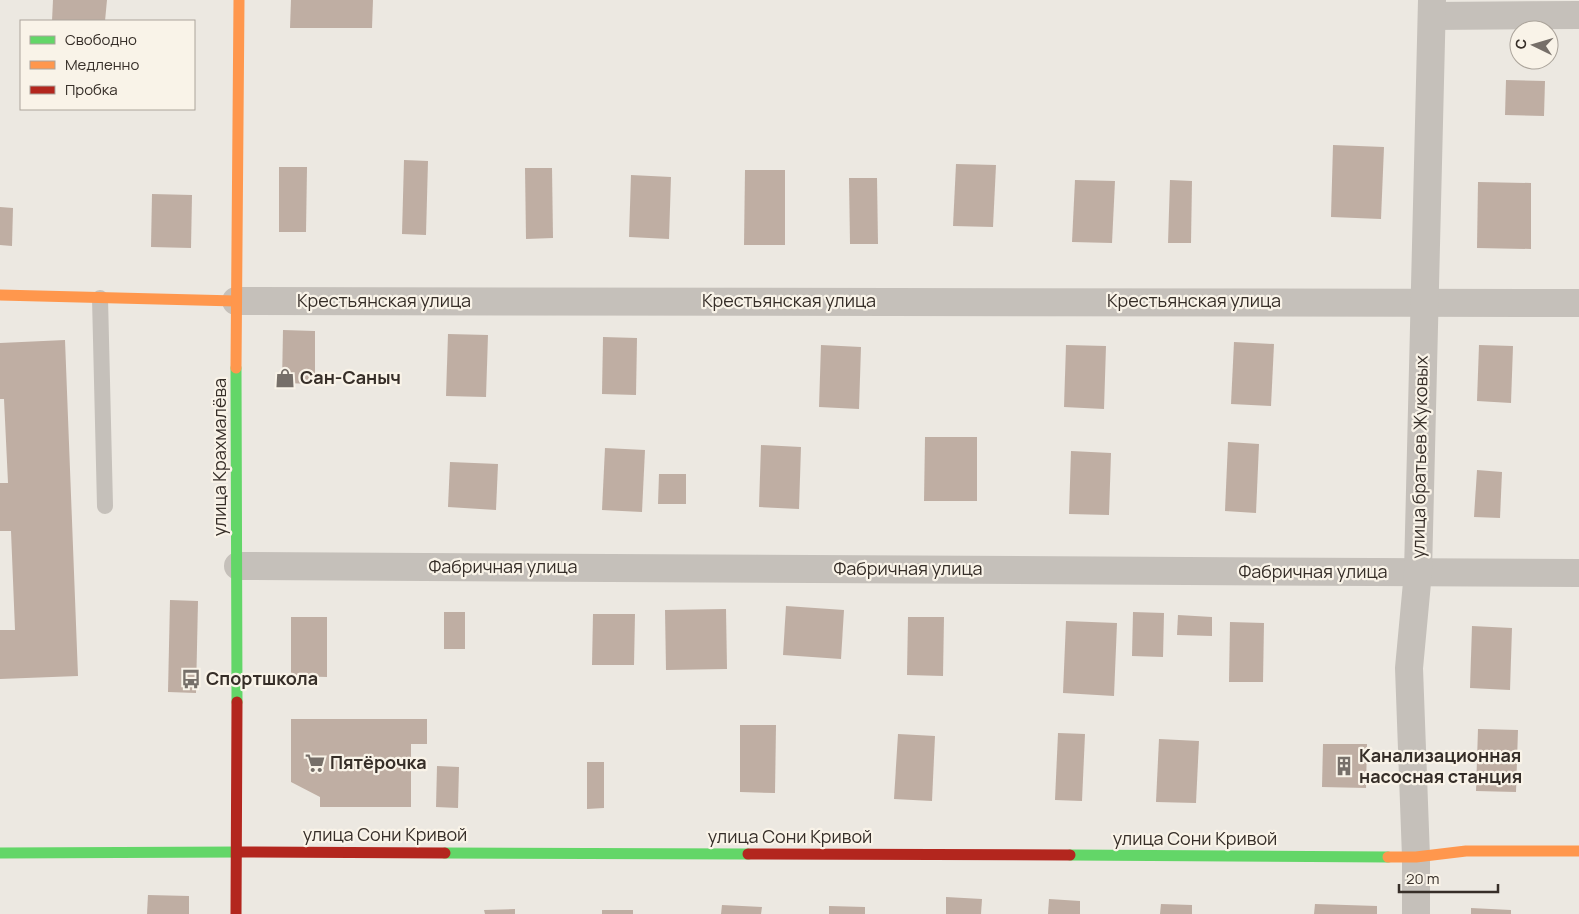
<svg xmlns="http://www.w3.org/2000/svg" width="1579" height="914" viewBox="0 0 1579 914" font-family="Manrope,sans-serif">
<rect width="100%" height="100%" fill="#ece8e1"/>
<!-- building -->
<g fill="#bfaea3">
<path d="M53,0H107L105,21H52Z"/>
<path d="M291,0H373L372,28H290Z"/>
<path d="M1506,80L1545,81L1544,116L1505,115Z"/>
<path d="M1333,145L1384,147L1381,219L1331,217Z"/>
<path d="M404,160L428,161L426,235L402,234Z"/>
<path d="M956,164L996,165L993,227L953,226Z"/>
<path d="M279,167H307L306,232H279Z"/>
<path d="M525,168H552L553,238L526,239Z"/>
<path d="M745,170H785V245H744Z"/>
<path d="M631,175L671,177L669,239L629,237Z"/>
<path d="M849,178H877L878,244H850Z"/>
<path d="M1075,180L1115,181L1112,243L1072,242Z"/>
<path d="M1170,180L1192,181L1191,243H1168Z"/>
<path d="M1478,182L1531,183V249L1477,248Z"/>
<path d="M152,194L192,195L191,248L151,247Z"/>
<path d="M0,207L13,208L12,246L0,245Z"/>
<path d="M283,330L315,331V384L282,383Z"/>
<path d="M448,334L488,335L486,397L446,396Z"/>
<path d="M603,337L637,338L636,395L602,394Z"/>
<path d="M65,340L78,676L0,679V630H15L11,531H0V483H8L4,399H0V343Z"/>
<path d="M1234,342L1274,344L1271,406L1231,404Z"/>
<path d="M821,345L861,347L859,409L819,407Z"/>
<path d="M1066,345L1106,346L1104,409L1064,407Z"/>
<path d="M1479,345L1513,346L1511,403L1477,401Z"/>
<path d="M925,437H977V501H924Z"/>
<path d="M1228,442L1259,444L1256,513L1225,511Z"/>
<path d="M761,445L801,447L799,509L759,507Z"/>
<path d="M605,448L645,450L642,512L602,510Z"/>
<path d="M1071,451L1111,453L1109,515L1069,514Z"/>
<path d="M450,462L498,464L496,510L448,507Z"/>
<path d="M1477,470L1502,472L1500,518L1474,517Z"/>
<path d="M659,474H686V504H658Z"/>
<path d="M170,600L198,601L196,693L168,692Z"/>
<path d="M786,606L844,610L841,659L783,655Z"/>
<path d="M726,609L727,669L666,670L665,610Z"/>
<rect x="444" y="612" width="21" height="37"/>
<path d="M1133,612L1164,613L1163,657L1132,656Z"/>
<path d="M593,614H635L634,665H592Z"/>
<path d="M1178,615L1212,617V636L1177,635Z"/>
<path d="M291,617H327V677L291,676Z"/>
<path d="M908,617H944L943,676L907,675Z"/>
<path d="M1066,621L1117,623L1114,696L1063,693Z"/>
<path d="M1230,622L1264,623L1263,682H1229Z"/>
<path d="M1472,626L1512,628L1510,690L1470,688Z"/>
<path d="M291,719H427V744H411V807H320V797L291,782Z"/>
<path d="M740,725H776L775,793L740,792Z"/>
<path d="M1478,729L1518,730L1516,792L1476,791Z"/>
<path d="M1058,733L1085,734L1082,801L1055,800Z"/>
<path d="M898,734L935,736L932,801L894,799Z"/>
<path d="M1159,739L1199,741L1196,803L1156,802Z"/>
<path d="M1323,744H1367L1366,788L1322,787Z"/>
<path d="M587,762H604V808L587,809Z"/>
<path d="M437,766L459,767L458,808L436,807Z"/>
<path d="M148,895L189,896V914H147Z"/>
<path d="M946,897L982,899L981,914H946Z"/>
<path d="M1049,899L1080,901V914H1048Z"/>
<path d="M1161,904L1192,905V914H1160Z"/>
<path d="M1315,904L1377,906V914H1314Z"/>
<path d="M722,905L762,907L761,914H721Z"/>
<path d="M829,906L865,907V914H829Z"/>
<path d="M1471,908L1511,910V914H1471Z"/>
<path d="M515,909V914H485L484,910Z"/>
<rect x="602" y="910" width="31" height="4"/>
</g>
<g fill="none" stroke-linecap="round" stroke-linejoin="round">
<!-- lane -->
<path stroke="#c5c0ba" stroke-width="16" d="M100,298L105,506"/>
<!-- street -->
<g stroke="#c5c0ba" stroke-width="28">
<path d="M1432,16L1579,15"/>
<path d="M236,301L1579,303"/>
<path d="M238,566L1579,573"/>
<path d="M1416,914V857L1409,668L1418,572L1432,0"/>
</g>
<!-- fast -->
<g stroke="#63d668" stroke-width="11">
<path d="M236,368L237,702"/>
<path d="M0,853L240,852"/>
<path d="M445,853L748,854"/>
<path d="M1070,855L1388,857"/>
</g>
<!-- slow -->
<g stroke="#ff974d" stroke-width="11">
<path d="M0,295L236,301"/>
<path d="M236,368L239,0"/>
<path d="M1388,857H1416L1466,851H1579"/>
</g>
<!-- jam -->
<g stroke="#b3261e" stroke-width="11">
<path d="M240,852L445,853"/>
<path d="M748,854L1070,855"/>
<path d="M236,914L237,702"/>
</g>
</g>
<!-- icons -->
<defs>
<symbol id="shop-bare" viewBox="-9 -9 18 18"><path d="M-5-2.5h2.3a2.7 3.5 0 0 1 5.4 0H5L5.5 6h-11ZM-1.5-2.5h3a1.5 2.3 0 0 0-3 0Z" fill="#766f69" stroke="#f9f3e8" stroke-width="2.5" paint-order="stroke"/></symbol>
<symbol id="bus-bare" viewBox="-9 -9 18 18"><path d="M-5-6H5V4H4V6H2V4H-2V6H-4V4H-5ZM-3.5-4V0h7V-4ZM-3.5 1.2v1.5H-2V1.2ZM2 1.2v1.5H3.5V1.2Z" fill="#766f69" stroke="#f9f3e8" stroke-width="2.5" paint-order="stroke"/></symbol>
<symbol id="supermarket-bare" viewBox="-9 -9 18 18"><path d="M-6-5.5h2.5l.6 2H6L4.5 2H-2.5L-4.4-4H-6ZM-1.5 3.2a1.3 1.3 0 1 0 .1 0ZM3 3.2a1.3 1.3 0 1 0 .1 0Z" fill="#766f69" stroke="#f9f3e8" stroke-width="2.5" paint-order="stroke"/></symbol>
<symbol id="building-bare" viewBox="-9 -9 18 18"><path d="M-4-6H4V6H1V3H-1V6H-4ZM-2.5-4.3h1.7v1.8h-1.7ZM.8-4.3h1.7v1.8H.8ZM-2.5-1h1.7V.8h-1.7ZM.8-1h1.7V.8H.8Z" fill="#766f69" stroke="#f9f3e8" stroke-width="2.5" paint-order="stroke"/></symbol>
</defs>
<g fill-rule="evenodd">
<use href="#shop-bare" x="271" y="364" width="28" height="28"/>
<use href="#bus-bare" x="177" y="665" width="28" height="28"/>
<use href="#supermarket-bare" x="301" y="749" width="28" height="28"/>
<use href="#building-bare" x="1330" y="752" width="28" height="28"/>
</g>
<g text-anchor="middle" stroke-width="4.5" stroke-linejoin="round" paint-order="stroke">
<!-- street labels -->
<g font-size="18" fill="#362e28" stroke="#f9f3e8">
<text x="384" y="307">Крестьянская улица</text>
<text x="789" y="307">Крестьянская улица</text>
<text x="1194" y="307">Крестьянская улица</text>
<text transform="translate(220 457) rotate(-90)" y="6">улица Крахмалёва</text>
<text transform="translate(1420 457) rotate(-89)" y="6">улица братьев Жуковых</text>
<text x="503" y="573">Фабричная улица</text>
<text x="908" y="575">Фабричная улица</text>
<text x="1313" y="578">Фабричная улица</text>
<text x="385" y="841">улица Сони Кривой</text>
<text x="790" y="843">улица Сони Кривой</text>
<text x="1195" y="845">улица Сони Кривой</text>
</g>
<!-- poi labels -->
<g font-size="18" font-weight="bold" fill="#362e28" stroke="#f9f3e8" text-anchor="start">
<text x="300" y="384">Сан-Саныч</text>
<text x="206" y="685">Спортшкола</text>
<text x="1359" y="762">Канализационная<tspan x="1359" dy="21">насосная станция</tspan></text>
<text x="330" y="769">Пятёрочка</text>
</g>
</g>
<!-- legend -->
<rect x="20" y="20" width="175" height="90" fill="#f9f3e8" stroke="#aba49b"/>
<rect x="30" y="36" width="25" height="8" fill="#63d668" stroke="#aba49b"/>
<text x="65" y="45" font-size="15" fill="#362e28">Свободно</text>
<rect x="30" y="61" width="25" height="8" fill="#ff974d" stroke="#aba49b"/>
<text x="65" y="70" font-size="15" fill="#362e28">Медленно</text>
<rect x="30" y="86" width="25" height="8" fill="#b3261e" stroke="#aba49b"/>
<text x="65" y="95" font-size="15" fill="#362e28">Пробка</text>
<!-- north arrow -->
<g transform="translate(1534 45) rotate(275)"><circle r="24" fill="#f9f3e8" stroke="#aba49b"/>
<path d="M0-4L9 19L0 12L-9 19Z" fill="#766f69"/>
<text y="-8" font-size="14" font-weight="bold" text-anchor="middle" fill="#362e28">С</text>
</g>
<!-- scale -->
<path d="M1399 884v8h99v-8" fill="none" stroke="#362e28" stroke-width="2.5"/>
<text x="1406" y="884" font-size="15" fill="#362e28" stroke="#f9f3e8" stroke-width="4" paint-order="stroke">20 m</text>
</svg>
